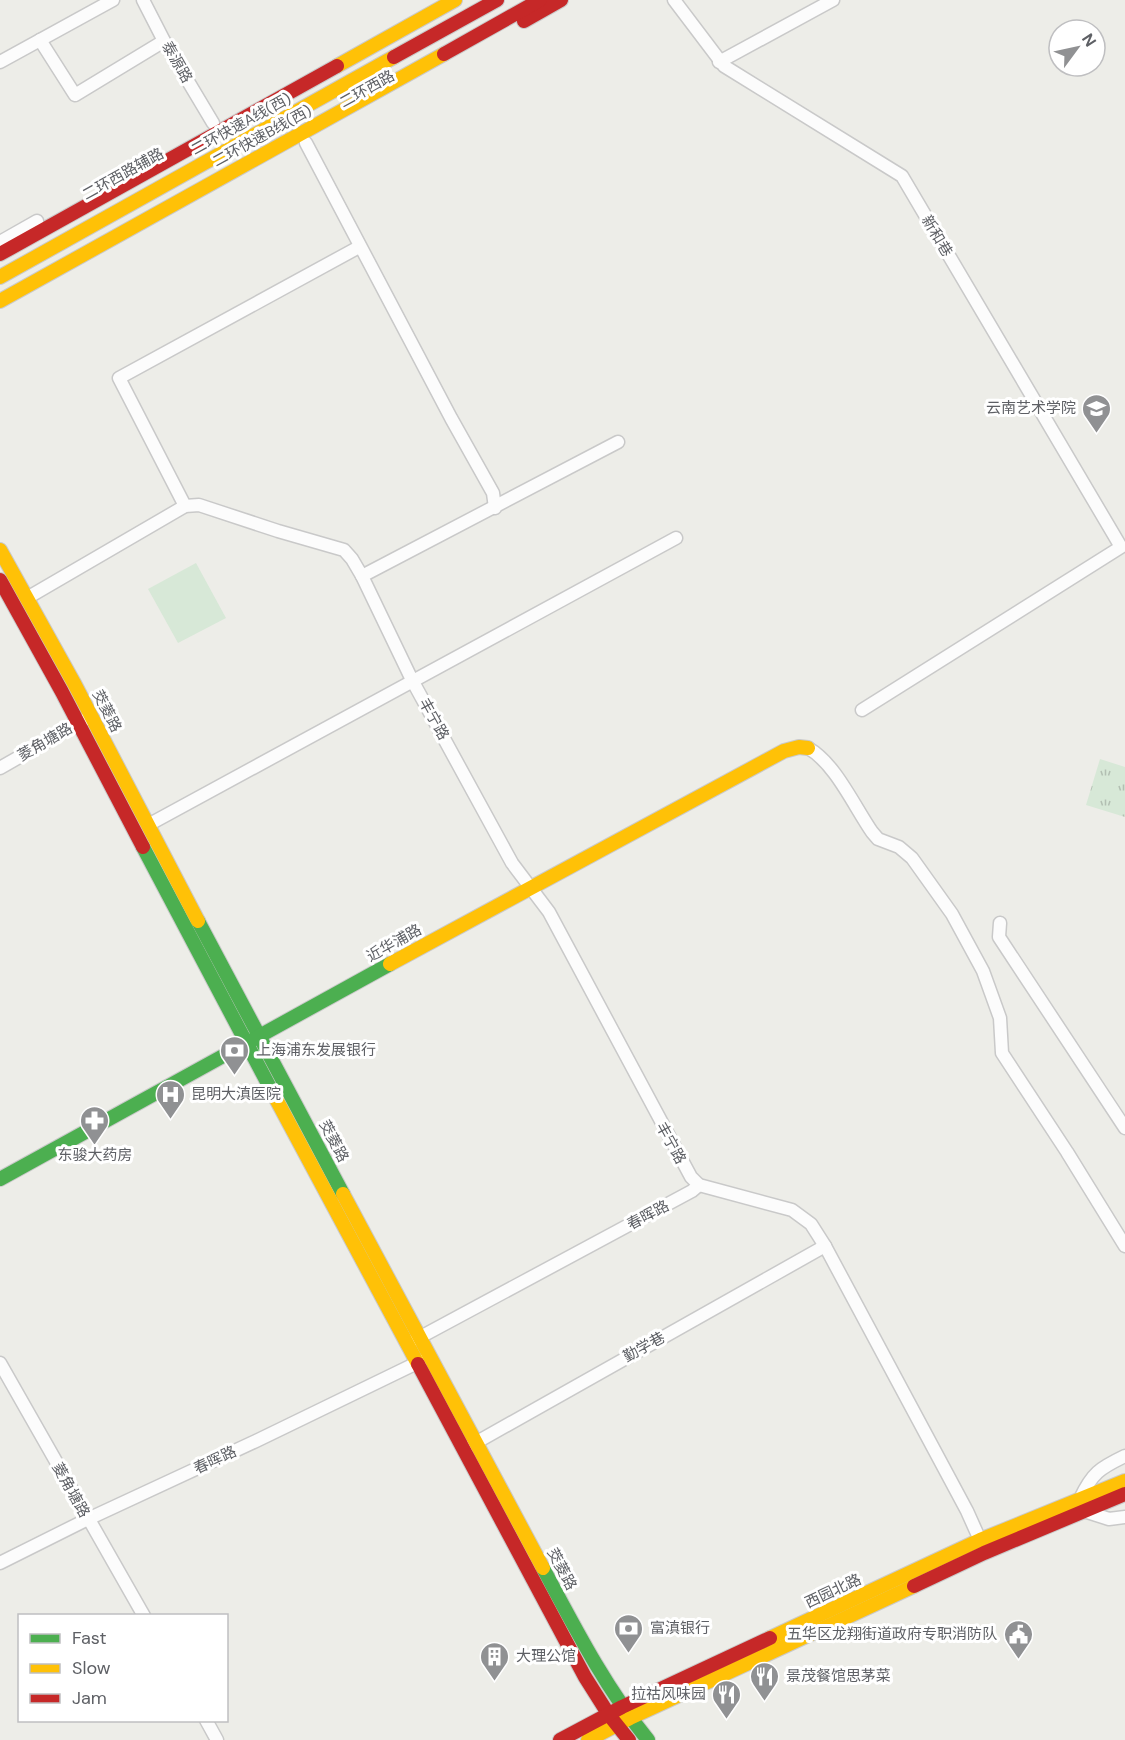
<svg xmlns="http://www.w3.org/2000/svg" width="1125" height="1740" viewBox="0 0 1125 1740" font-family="'DM Sans','Noto Sans SC',sans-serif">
<defs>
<pattern id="grass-tufts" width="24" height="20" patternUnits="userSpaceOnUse" patternTransform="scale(1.5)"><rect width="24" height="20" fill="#d7e8d7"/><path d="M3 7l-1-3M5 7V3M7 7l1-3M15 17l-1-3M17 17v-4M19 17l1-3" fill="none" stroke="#b2bfb2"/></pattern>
</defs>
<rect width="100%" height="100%" fill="#edede8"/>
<!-- grass -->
<path fill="url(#grass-tufts)" d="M1100,759L1125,767V817L1086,805Z"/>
<!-- garden -->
<path fill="#d7e8d7" d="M196,563L226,618L178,643L148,589Z"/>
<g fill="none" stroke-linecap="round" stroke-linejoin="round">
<defs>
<g id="street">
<path d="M143,0L164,41L213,123"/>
<path d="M674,0L724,66L902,176L1121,547L862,710"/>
<path d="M40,40L75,95L164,41"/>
<path d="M0,62L113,0"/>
<path d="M719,62L833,0"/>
<path d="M306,143L451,418L493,493L495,508"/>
<path d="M0,242L37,221"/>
<path d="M185,506L119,378L359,247"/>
<path d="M362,576L618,442"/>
<path d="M27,598L185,506L199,505L278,531L344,550L352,559L362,576L412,680L512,863L549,912L691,1177L699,1185L792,1210L811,1224L825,1246L967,1511L980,1540"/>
<path d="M808,748C835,763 854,806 872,832L878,839L899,847L912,858L952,914L983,971L1000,1018L1002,1053L1067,1152L1125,1246"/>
<path d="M0,768L84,720"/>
<path d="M148,825L676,538"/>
<path d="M1000,923L999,937L1125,1128"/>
<path d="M413,1341L692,1191L699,1185"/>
<path d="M0,1363L144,1616"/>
<path d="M470,1446L825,1246"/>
<path d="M1080,1499C1092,1473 1100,1468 1125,1456"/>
<path d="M1084,1511L1109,1519L1125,1517"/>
<path d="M0,1563L88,1519L256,1441L423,1360"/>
<path d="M206,1720L217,1740"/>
</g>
<g id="fast">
<path d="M143,847L275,1097"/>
<path d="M198,921L343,1194"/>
<path d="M0,1179L390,964"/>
<path d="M543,1568C575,1628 605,1687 648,1740"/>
</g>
<g id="slow">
<path d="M337,66L455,0"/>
<path d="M0,277L394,57"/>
<path d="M0,301L444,54"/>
<path d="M0,550L75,685L198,921"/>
<path d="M390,964L784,751L799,747L808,748"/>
<path d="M275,1097L418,1364"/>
<path d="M343,1194L543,1568"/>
<path d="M770,1638L980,1540L1125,1481"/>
<path d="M588,1740L630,1718L914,1586"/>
</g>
<g id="jam">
<path d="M524,21L561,0"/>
<path d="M444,54L540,0"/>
<path d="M394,57L497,0"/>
<path d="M0,254L337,66"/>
<path d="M0,580L62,692L143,847"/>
<path d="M418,1364L585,1677L609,1715L629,1740"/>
<path d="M914,1586L984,1553L1125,1494"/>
<path d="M560,1740L622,1707L770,1638"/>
</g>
</defs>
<!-- street casing -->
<use href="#street" stroke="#c9c9c9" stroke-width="15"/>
<!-- fast casing -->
<use href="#fast" stroke="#cacaca" stroke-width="16"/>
<!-- slow casing -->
<use href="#slow" stroke="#cacaca" stroke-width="16"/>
<!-- jam casing -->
<use href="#jam" stroke="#cacaca" stroke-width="16"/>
<!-- street -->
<use href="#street" stroke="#fcfcfc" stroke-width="12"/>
<!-- fast -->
<use href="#fast" stroke="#4caf50" stroke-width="14"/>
<!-- slow -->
<use href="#slow" stroke="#ffc107" stroke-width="14"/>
<!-- jam -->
<use href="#jam" stroke="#c62828" stroke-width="14"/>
</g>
<!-- icons -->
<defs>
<symbol id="university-pin" viewBox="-11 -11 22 30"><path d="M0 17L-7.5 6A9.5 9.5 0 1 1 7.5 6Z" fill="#909193" stroke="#fff"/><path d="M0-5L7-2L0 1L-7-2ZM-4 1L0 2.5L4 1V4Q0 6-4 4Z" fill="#fff"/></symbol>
<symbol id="bank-pin" viewBox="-11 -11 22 30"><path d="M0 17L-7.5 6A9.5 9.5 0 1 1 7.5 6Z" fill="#909193" stroke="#fff"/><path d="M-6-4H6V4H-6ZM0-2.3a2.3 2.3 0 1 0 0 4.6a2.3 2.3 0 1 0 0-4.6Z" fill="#fff"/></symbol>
<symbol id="hospital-pin" viewBox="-11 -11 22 30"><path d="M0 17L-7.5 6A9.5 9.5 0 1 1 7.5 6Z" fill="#909193" stroke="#fff"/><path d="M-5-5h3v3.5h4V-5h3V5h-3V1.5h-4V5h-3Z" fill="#fff"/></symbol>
<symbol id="pharmacy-pin" viewBox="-11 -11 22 30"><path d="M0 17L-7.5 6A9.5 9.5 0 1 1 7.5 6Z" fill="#909193" stroke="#fff"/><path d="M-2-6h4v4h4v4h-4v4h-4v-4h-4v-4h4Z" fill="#fff"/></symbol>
<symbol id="civic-pin" viewBox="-11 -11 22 30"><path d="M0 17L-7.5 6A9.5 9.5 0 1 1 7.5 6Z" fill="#909193" stroke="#fff"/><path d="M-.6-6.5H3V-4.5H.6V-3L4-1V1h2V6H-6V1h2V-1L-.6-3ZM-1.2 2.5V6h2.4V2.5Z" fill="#fff"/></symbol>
<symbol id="building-pin" viewBox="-11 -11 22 30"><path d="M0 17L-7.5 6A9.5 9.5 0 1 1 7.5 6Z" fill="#909193" stroke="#fff"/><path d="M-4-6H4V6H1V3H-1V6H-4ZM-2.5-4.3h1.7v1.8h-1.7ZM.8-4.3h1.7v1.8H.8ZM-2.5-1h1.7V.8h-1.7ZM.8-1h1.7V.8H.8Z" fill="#fff"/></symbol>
<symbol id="restaurant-pin" viewBox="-11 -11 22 30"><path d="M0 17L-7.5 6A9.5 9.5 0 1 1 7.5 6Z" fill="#909193" stroke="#fff"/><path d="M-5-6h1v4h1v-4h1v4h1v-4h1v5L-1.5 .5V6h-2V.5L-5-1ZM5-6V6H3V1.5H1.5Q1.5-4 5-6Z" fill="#fff"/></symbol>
</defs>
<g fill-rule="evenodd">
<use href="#university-pin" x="1080" y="392" width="33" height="45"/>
<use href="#bank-pin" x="218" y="1034" width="33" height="45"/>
<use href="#hospital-pin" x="154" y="1078" width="33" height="45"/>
<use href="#pharmacy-pin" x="78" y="1104" width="33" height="45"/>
<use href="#bank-pin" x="612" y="1612" width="33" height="45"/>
<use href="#civic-pin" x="1002" y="1618" width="33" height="45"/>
<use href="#building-pin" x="478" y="1640" width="33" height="45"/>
<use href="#restaurant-pin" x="748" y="1660" width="33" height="45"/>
<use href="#restaurant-pin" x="710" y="1678" width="33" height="45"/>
</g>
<g text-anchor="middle" stroke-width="6" stroke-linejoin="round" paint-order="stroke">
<!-- street labels -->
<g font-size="15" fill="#5e6065" stroke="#fff">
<text transform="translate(177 62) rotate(60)" y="5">泰源路</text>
<text transform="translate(367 89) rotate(-29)" y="5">二环西路</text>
<text transform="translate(241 124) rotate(-29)" y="5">二环快速A线(西)</text>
<text transform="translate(262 136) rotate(-29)" y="5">二环快速B线(西)</text>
<text transform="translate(123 174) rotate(-29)" y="5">二环西路辅路</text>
<text transform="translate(937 236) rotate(59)" y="5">新和巷</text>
<text transform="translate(107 711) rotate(63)" y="5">茭菱路</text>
<text transform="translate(434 719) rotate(61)" y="5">丰宁路</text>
<text transform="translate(45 742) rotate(-30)" y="5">菱角塘路</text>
<text transform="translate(394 943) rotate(-29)" y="5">近华浦路</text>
<text transform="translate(334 1141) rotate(62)" y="5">茭菱路</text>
<text transform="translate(671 1143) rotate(61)" y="5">丰宁路</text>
<text transform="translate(648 1215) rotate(-28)" y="5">春晖路</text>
<text transform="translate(644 1347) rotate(-29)" y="5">勤学巷</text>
<text transform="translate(215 1460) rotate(-25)" y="5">春晖路</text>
<text transform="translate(71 1490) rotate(61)" y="5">菱角塘路</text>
<text transform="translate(562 1569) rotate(62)" y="5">茭菱路</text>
<text transform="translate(833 1591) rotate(-25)" y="5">西园北路</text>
</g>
<!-- poi labels -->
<g font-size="15" fill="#5e6065" stroke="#fff" text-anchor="start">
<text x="1076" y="413" text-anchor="end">云南艺术学院</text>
<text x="256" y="1055">上海浦东发展银行</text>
<text x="191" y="1099">昆明大滇医院</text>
<text x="95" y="1160" text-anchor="middle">东骏大药房</text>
<text x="650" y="1633">富滇银行</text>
<text x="997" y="1639" text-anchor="end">五华区龙翔街道政府专职消防队</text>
<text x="516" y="1661">大理公馆</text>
<text x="786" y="1681">景茂餐馆思茅菜</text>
<text x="706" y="1699" text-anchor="end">拉祜风味园</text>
</g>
</g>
<!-- legend -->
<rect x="18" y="1614" width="210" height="108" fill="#ffffff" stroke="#bfbfc1" stroke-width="1.5"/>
<rect x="30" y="1634" width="30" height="9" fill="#4caf50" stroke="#bfbfc1" stroke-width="1.5"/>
<text x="72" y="1644" font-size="18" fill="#5e6065">Fast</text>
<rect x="30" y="1664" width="30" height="9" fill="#ffc107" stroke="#bfbfc1" stroke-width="1.5"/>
<text x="72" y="1674" font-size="18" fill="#5e6065">Slow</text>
<rect x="30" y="1694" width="30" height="9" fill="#c62828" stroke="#bfbfc1" stroke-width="1.5"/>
<text x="72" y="1704" font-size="18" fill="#5e6065">Jam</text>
<!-- north arrow -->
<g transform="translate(1077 48) rotate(57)"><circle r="28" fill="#ffffff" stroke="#bfbfc1" stroke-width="1.5"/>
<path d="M0-4.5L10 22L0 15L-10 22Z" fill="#909193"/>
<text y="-9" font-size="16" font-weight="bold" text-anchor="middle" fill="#5e6065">N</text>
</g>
</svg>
